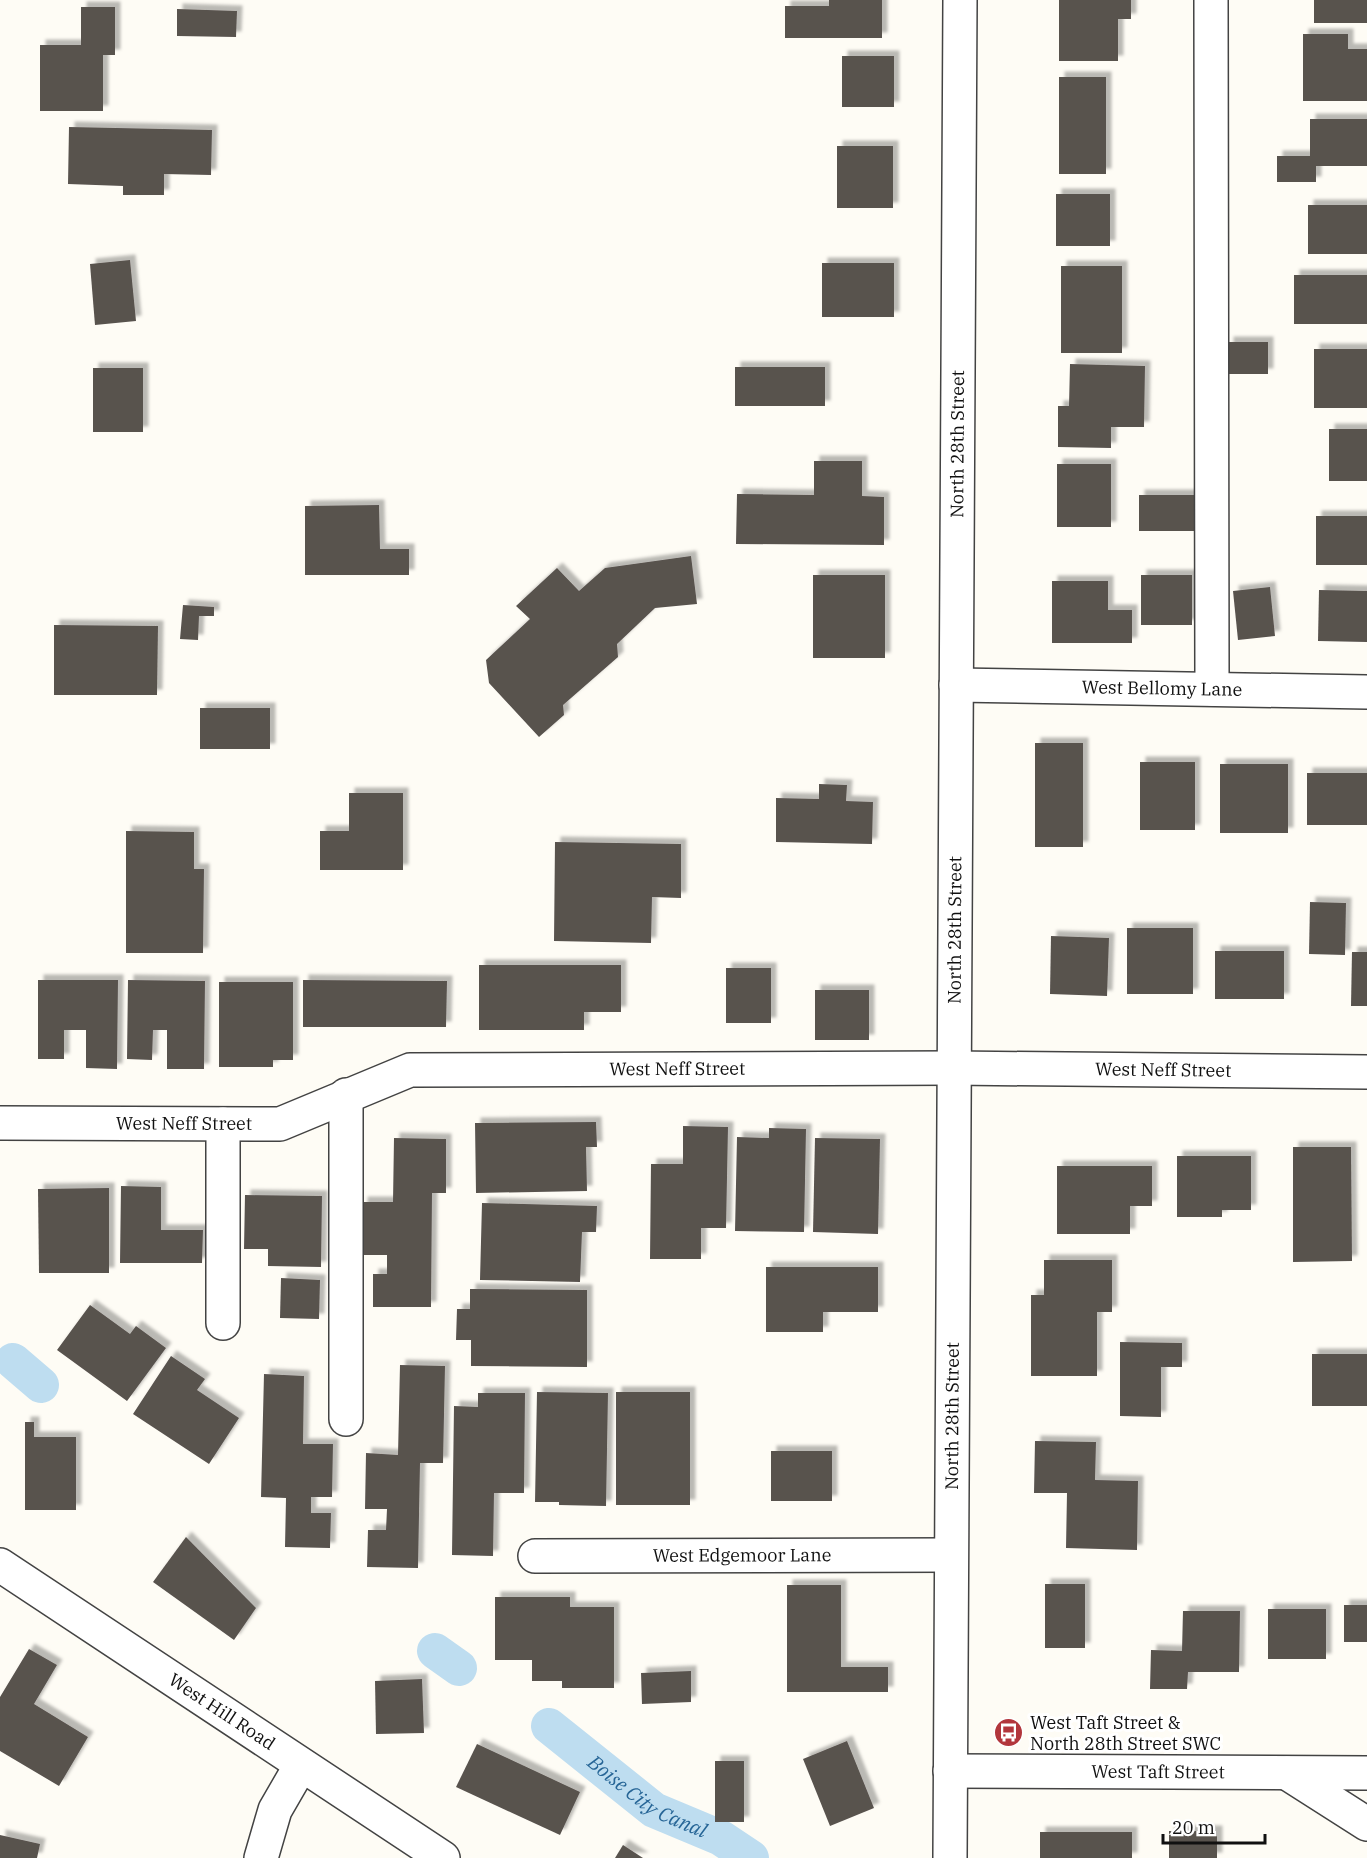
<svg xmlns="http://www.w3.org/2000/svg" width="1367" height="1858" viewBox="0 0 1367 1858" font-family="'IBM Plex Serif',serif">
<defs>
<filter id="shadow"><feDropShadow dx="5.5" dy="-5.5" stdDeviation="1.5" flood-color="#0004"/></filter>
</defs>
<rect width="100%" height="100%" fill="#fefcf5"/>
<g fill="none" stroke-linecap="round" stroke-linejoin="round">
<!-- canal -->
<g stroke="#beddf0" stroke-width="36">
<path d="M13,1361L41,1385"/>
<path d="M435,1651L459,1668"/>
<path id="s1" d="M549,1726L654,1810L721,1838L751,1858"/>
</g>
</g>
<!-- building -->
<g fill="#58524e" filter="url(#shadow)">
<path d="M829,0H882V38H785V6H829Z"/>
<path d="M1059,0H1131V19H1118V61H1059Z"/>
<rect x="1314" y="0" width="53" height="23"/>
<path d="M81,7H115V55H103V111H40V45H81Z"/>
<path d="M177,9L237,11L236,37L177,36Z"/>
<path d="M1303,34H1348V49H1367V101H1303Z"/>
<rect x="842" y="56" width="52" height="51"/>
<rect x="1059" y="77" width="47" height="97"/>
<path d="M1310,119H1367V166H1316V182H1277V156H1310Z"/>
<path d="M69,127L212,130L211,175L164,174V195H123V186L68,184Z"/>
<rect x="837" y="146" width="56" height="62"/>
<rect x="1056" y="194" width="54" height="52"/>
<rect x="1308" y="205" width="59" height="49"/>
<path d="M130,260L136,321L95,325L90,264Z"/>
<rect x="822" y="263" width="72" height="54"/>
<rect x="1061" y="266" width="61" height="87"/>
<rect x="1294" y="275" width="73" height="49"/>
<rect x="1228" y="342" width="40" height="32"/>
<rect x="1314" y="349" width="53" height="59"/>
<path d="M1070,364L1145,366L1144,427H1111V448L1058,447V406H1069Z"/>
<rect x="735" y="367" width="90" height="39"/>
<rect x="93" y="368" width="50" height="64"/>
<rect x="1329" y="429" width="38" height="52"/>
<path d="M814,461H862V496L884,497V545L736,544L737,494L814,495Z"/>
<rect x="1057" y="464" width="54" height="63"/>
<rect x="1139" y="495" width="65" height="36"/>
<path d="M379,505L380,549H409V575H305V506Z"/>
<rect x="1316" y="516" width="51" height="49"/>
<path d="M691,556L697,604L655,608L617,644L618,657L563,705L564,715L539,737L489,683L486,660L530,619L516,606L557,568L579,591L605,568Z"/>
<rect x="813" y="575" width="72" height="83"/>
<rect x="1141" y="575" width="51" height="50"/>
<path d="M1052,581H1108V610H1132V643H1052Z"/>
<path d="M1270,587L1275,636L1238,640L1233,591Z"/>
<path d="M1319,590L1367,591V642L1318,641Z"/>
<path d="M183,605L214,607V616H199L198,640L180,639Z"/>
<path d="M54,625L158,626L157,695H54Z"/>
<rect x="200" y="708" width="70" height="41"/>
<rect x="1035" y="743" width="48" height="104"/>
<rect x="1140" y="762" width="55" height="68"/>
<rect x="1220" y="764" width="68" height="69"/>
<rect x="1307" y="773" width="60" height="52"/>
<path d="M819,784L847,785L846,801L873,802L872,844L776,842V798L819,799Z"/>
<path d="M349,793H403V870H320V831H349Z"/>
<path d="M126,831L194,832V869H204L203,953H126Z"/>
<path d="M555,842L681,844V898L652,897L651,943L554,941Z"/>
<path d="M1310,902L1346,903L1345,955L1309,954Z"/>
<rect x="1127" y="928" width="66" height="66"/>
<path d="M1051,936L1109,938L1107,996L1050,994Z"/>
<rect x="1215" y="951" width="69" height="48"/>
<path d="M1352,952H1367V1006H1351Z"/>
<path d="M479,965H621V1012H584V1030H479Z"/>
<rect x="726" y="968" width="45" height="55"/>
<path d="M38,980H118L117,1069L86,1068V1030H64V1059H38Z"/>
<path d="M128,980L205,981L204,1069H167V1030H153L152,1060L127,1059Z"/>
<path d="M303,980L447,981L446,1027H303Z"/>
<path d="M219,982H293V1060H273V1067H219Z"/>
<rect x="815" y="990" width="54" height="50"/>
<path d="M596,1122L597,1147H586L587,1191L476,1193L475,1123Z"/>
<path d="M683,1126L728,1127L726,1228H701V1259H650L651,1164H683Z"/>
<path d="M769,1128L806,1129L804,1232L735,1231L737,1137L769,1138Z"/>
<path d="M394,1138L446,1139V1193H432L431,1307H373V1274H387V1255H362V1202H393Z"/>
<path d="M815,1138L880,1139L878,1234L813,1232Z"/>
<path d="M1293,1147H1351L1352,1261L1293,1262Z"/>
<path d="M1177,1156H1251V1210H1222V1217H1177Z"/>
<path d="M1057,1166H1152V1206H1130V1234H1057Z"/>
<path d="M121,1186L161,1187V1230H203L202,1263H120Z"/>
<path d="M109,1188V1273H39L38,1189Z"/>
<path d="M245,1195L322,1196L321,1267L268,1266V1249H244Z"/>
<path d="M482,1203L597,1206L596,1232H582L580,1282L480,1280Z"/>
<path d="M1044,1260H1112V1312H1097V1376H1031V1295H1044Z"/>
<path d="M766,1267H878V1312H823V1332H766Z"/>
<path d="M281,1278L320,1280L319,1319L280,1318Z"/>
<path d="M470,1289L587,1290V1367L471,1366V1340H456L457,1309H470Z"/>
<path d="M90,1305L130,1334L136,1326L166,1348L127,1401L57,1350Z"/>
<path d="M1120,1342L1182,1343V1367H1161V1417L1120,1416Z"/>
<rect x="1312" y="1354" width="55" height="52"/>
<path d="M171,1356L205,1379L197,1390L239,1418L209,1464L133,1414Z"/>
<path d="M400,1365L445,1366L443,1463H420L418,1568L367,1567L368,1530H386L387,1509H365L366,1453L398,1455Z"/>
<path d="M264,1374L304,1376L303,1444H333L332,1497H311V1513H331L330,1548L285,1547L286,1498L261,1497Z"/>
<path d="M537,1392L608,1393L606,1506L559,1505V1502H535Z"/>
<rect x="616" y="1392" width="74" height="113"/>
<path d="M478,1393H525L524,1493H494L493,1556L452,1555L454,1406L478,1407Z"/>
<path d="M25,1422H34V1437H76V1510H25Z"/>
<path d="M1035,1441L1096,1442L1095,1480L1138,1481L1137,1550L1066,1548L1067,1493H1034Z"/>
<rect x="771" y="1451" width="61" height="50"/>
<path d="M186,1537L256,1608L234,1640L153,1582Z"/>
<rect x="1045" y="1584" width="40" height="64"/>
<path d="M787,1585H841V1667H888V1692H787Z"/>
<path d="M495,1597H570V1607H614V1688H562V1681H532V1660H495Z"/>
<rect x="1344" y="1605" width="23" height="37"/>
<rect x="1268" y="1609" width="58" height="50"/>
<path d="M1183,1611H1240L1239,1672H1188L1187,1689H1150L1151,1650L1182,1651Z"/>
<path d="M29,1649L57,1665L34,1704L88,1737L59,1786L0,1751V1697Z"/>
<path d="M691,1671V1702L642,1704L641,1673Z"/>
<path d="M422,1679L424,1733L376,1734L375,1681Z"/>
<path d="M847,1741L874,1808L830,1826L803,1759Z"/>
<path d="M477,1744L580,1792L560,1835L456,1787Z"/>
<rect x="715" y="1761" width="29" height="61"/>
<rect x="1169" y="1831" width="48" height="27"/>
<rect x="1040" y="1832" width="92" height="26"/>
<path d="M0,1835L40,1844L37,1858H0Z"/>
<path d="M623,1845L643,1858H615Z"/>
</g>
<g fill="none" stroke-linecap="round" stroke-linejoin="round">
<defs>
<g id="minor">
<path d="M1211,0L1212,689"/>
<path id="s2" d="M956,685L1367,692"/>
<path id="s3" d="M0,1123L280,1124L410,1070L953,1068L1367,1072"/>
<path d="M223,1323V1124"/>
<path d="M346,1419V1095"/>
<path id="s4" d="M535,1556L951,1555"/>
<path id="s5" d="M0,1565L443,1858"/>
<path id="s6" d="M950,1771L1367,1773"/>
<path d="M1287,1773L1367,1824"/>
<path d="M261,1858L275,1810L301,1765"/>
<path id="s7" d="M950,1858L960,0"/>
</g>
</defs>
<!-- minor casing -->
<use href="#minor" stroke="#434343" stroke-width="36"/>
<!-- minor -->
<use href="#minor" stroke="#fff" stroke-width="33"/>
</g>
<!-- icons -->
<defs>
<symbol id="bus-disc" viewBox="-11 -11 22 22"><circle r="9.5" fill="#b2363c" stroke="#fff"/><path d="M-5-6H5V4H4V6H2V4H-2V6H-4V4H-5ZM-3.5-4V0h7V-4ZM-3.5 1.2v1.5H-2V1.2ZM2 1.2v1.5H3.5V1.2Z" fill="#fff"/></symbol>
</defs>
<g fill-rule="evenodd">
<use href="#bus-disc" x="992" y="1716" width="33" height="33"/>
</g>
<g text-anchor="middle" stroke-width="6" stroke-linejoin="round" paint-order="stroke">
<!-- street labels -->
<g font-size="18" fill="#101010" stroke="#fff">
<text dy="6" stroke="none"><textPath href="#s7" startOffset="1414">North 28th Street</textPath></text>
<text dy="6" stroke="none"><textPath href="#s2" startOffset="206">West Bellomy Lane</textPath></text>
<text dy="6" stroke="none"><textPath href="#s7" startOffset="928">North 28th Street</textPath></text>
<text dy="6" stroke="none"><textPath href="#s3" startOffset="688">West Neff Street</textPath></text>
<text dy="6" stroke="none"><textPath href="#s3" startOffset="1174">West Neff Street</textPath></text>
<text dy="6" stroke="none"><textPath href="#s3" startOffset="184">West Neff Street</textPath></text>
<text dy="6" stroke="none"><textPath href="#s7" startOffset="442">North 28th Street</textPath></text>
<text dy="6" stroke="none"><textPath href="#s4" startOffset="207">West Edgemoor Lane</textPath></text>
<text dy="6" stroke="none"><textPath href="#s5" startOffset="266">West Hill Road</textPath></text>
<text dy="6" stroke="none"><textPath href="#s6" startOffset="208">West Taft Street</textPath></text>
</g>
<!-- poi labels -->
<g font-size="18" fill="#101010" stroke="#fff" text-anchor="start">
<text x="1030" y="1729">West Taft Street &amp;<tspan x="1030" dy="21">North 28th Street SWC</tspan></text>
</g>
<!-- water labels -->
<g font-size="20" font-style="italic" fill="#266596" stroke="#fff">
<text dy="7" stroke="none"><textPath href="#s1" startOffset="122">Boise City Canal</textPath></text>
</g>
</g>
<!-- scale -->
<path d="M1163 1834v9h102v-9" fill="none" stroke="#101010" stroke-width="3"/>
<text x="1172" y="1834" font-size="18" fill="#101010" stroke="#ffffff" stroke-width="4.5" paint-order="stroke">20 m</text>
</svg>
